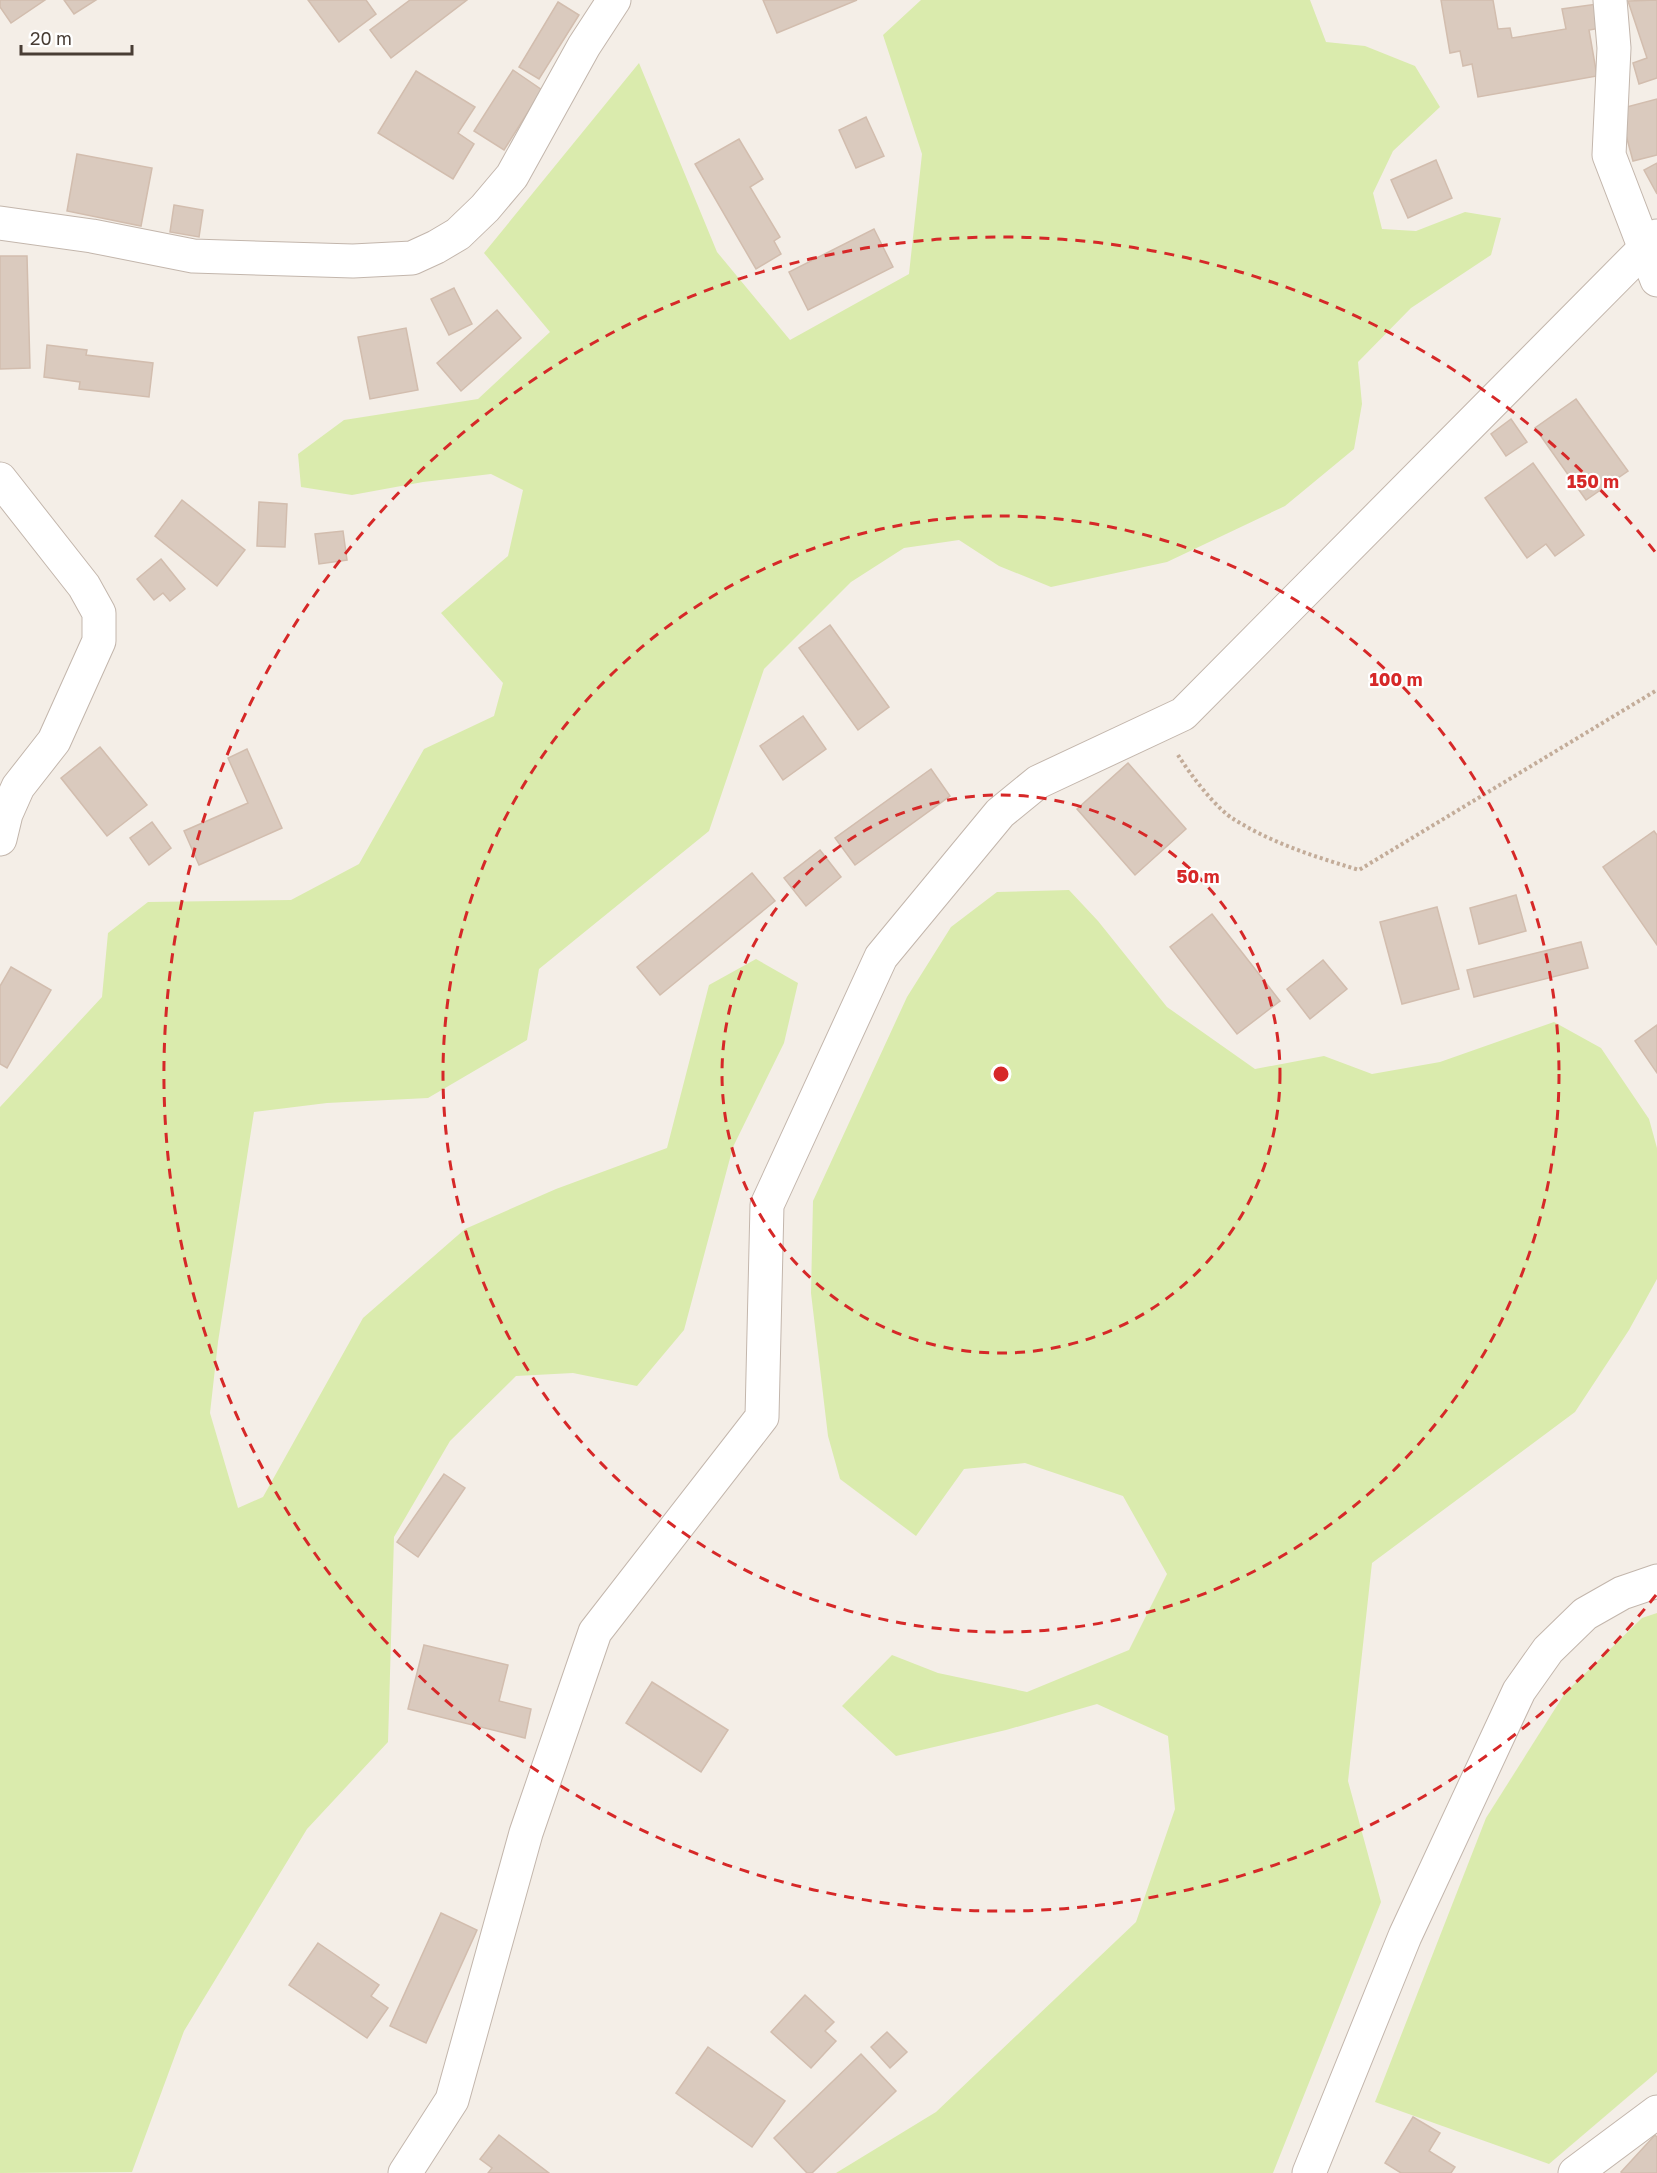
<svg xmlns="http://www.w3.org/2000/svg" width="1657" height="2173" viewBox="0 0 1657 2173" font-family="'Golos Text',sans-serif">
<rect width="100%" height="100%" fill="#f4eee7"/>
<!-- green -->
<g fill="#daebad">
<path d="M921,0H1310L1326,42L1365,46L1415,66L1440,107L1393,151L1373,193L1382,229L1416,231L1465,212L1501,218L1491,255L1411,308L1358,362L1362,404L1354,449L1285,506L1167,562L1051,587L999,566L959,540L904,548L851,582L764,669L709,831L539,969L527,1040L428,1098L327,1103L254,1112L218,1342L210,1413L238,1508L263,1497L363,1318L465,1229L556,1189L667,1148L709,985L756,959L798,983L784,1043L733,1147L684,1330L637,1386L573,1373L516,1376L450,1441L394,1537L388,1742L307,1829L184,2031L132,2172L0,2173V1107L102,997L108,933L148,902L291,900L359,864L424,749L494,716L503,683L441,613L508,556L523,490L491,474L423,482L352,495L301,487L298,454L344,420L478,399L550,332L484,253L639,63L717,252L790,340L909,274L922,154L883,35Z"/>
<path d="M1069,890L1098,921L1167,1007L1255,1069L1324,1056L1372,1074L1440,1062L1554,1022L1601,1048L1649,1119L1657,1148V1279L1629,1330L1575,1412L1372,1563L1348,1781L1381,1902L1273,2173H836L936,2112L1136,1922L1175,1809L1168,1736L1097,1704L1006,1730L896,1756L842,1706L892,1655L938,1673L1027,1692L1129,1650L1167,1574L1123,1496L1025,1463L964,1469L916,1536L840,1479L828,1436L811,1293L813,1201L907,997L951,927L997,892Z"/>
<path d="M1657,1613V2072L1549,2164L1375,2102L1486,1818L1565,1693L1642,1618Z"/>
</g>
<!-- building -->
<g fill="#dacabe" stroke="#d2bdae" stroke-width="1.5">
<path d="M0,0H45L11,23L0,7Z"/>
<path d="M64,0H96L74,14Z"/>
<path d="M308,0H366L376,14L339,42Z"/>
<path d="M410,0H467L391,58L370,30Z"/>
<path d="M763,0H857L777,33Z"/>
<path d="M1441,0H1493L1498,29L1510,28L1512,38L1566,29L1562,9L1597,4L1601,28L1589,30L1597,76L1478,97L1472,64L1463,66L1460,51L1450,53Z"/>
<path d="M1657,0V78L1639,84L1633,63L1647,58L1628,1Z"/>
<path d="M558,2L579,15L539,79L519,67Z"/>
<path d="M513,70L542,90L504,150L474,131Z"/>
<path d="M416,71L475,107L458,133L474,144L453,179L378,133Z"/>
<path d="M1657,99V155L1633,161L1619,109Z"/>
<path d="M866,117L884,156L856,168L839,130Z"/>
<path d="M739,139L763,179L750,187L780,237L774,241L781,254L756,269L695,164Z"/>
<path d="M77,154L152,168L141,226L67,211Z"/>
<path d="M1436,160L1452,198L1408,218L1391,180Z"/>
<path d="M1657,163V194L1644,170Z"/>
<path d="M174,205L203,210L199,237L170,232Z"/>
<path d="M874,229L893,267L808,310L789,272Z"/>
<path d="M0,256H27L30,368L0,369Z"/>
<path d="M454,288L472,324L449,335L431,299Z"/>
<path d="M497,310L521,338L461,391L437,363Z"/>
<path d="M406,328L418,390L370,399L358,337Z"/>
<path d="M47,345L87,350L86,355L153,363L149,397L79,389L80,382L44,377Z"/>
<path d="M1576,399L1628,471L1586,500L1535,428Z"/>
<path d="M1511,419L1527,442L1506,456L1491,434Z"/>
<path d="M1533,463L1584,535L1555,556L1546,544L1527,558L1485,498Z"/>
<path d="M182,500L245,550L217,586L155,536Z"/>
<path d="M259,502L287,504L285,547L257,546Z"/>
<path d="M343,531L347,560L319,564L315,534Z"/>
<path d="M161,559L185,589L170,601L163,593L154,600L137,579Z"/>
<path d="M830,625L889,707L858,730L799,648Z"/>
<path d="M803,716L826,749L783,780L760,746Z"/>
<path d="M100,747L147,805L107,836L61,778Z"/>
<path d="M247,749L282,828L199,865L184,831L248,803L228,758Z"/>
<path d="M1128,763L1186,829L1135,875L1077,809Z"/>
<path d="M931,769L950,796L855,865L835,838Z"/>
<path d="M152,822L171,848L149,865L130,838Z"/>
<path d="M1654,831L1657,835V945L1603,867Z"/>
<path d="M820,850L841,877L806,906L784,878Z"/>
<path d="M752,873L775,901L660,995L637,967Z"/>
<path d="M1516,895L1526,931L1479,944L1470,908Z"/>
<path d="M1437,907L1459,989L1402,1004L1380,922Z"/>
<path d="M1212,914L1280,1001L1237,1034L1170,947Z"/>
<path d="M1581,942L1588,968L1474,997L1467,970Z"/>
<path d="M1323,960L1347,989L1310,1019L1287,989Z"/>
<path d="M11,967L51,990L7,1068L0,1064V986Z"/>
<path d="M1657,1025V1073L1635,1041Z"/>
<path d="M444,1474L465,1488L418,1557L397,1542Z"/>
<path d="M424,1645L508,1665L499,1701L531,1709L525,1738L408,1709Z"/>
<path d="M652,1682L728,1730L701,1772L626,1723Z"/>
<path d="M441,1913L477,1930L426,2043L390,2026Z"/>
<path d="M318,1943L379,1985L371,1996L388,2008L367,2038L289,1985Z"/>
<path d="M805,1995L834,2022L825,2031L836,2041L811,2068L771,2032Z"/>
<path d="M887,2032L907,2052L890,2068L871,2047Z"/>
<path d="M708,2047L785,2101L752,2147L676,2093Z"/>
<path d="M861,2054L896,2091L812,2173H807L774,2138Z"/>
<path d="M1413,2117L1440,2133L1429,2151L1455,2167L1451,2173H1401L1385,2163Z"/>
<path d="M499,2135L549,2173H488L492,2168L480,2159Z"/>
<path d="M1655,2135L1657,2137V2173H1622L1621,2172Z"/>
</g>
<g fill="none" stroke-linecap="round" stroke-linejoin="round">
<defs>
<g id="minor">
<path d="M1610,0L1614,48L1609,155L1657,280"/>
<path d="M0,223L92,236L193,256L353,261L412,258L436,247L458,234L485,208L512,176L584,46L614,0"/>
<path d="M0,479L84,586L99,613V641L54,741L18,787L6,814L0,839"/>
<path d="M405,2173L452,2100L526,1833L595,1632L762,1417L767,1205L881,957L1000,813L1038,782L1183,714L1657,236"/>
<path d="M1309,2173L1405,1936L1519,1691L1548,1650L1585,1614L1622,1593L1657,1581"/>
<path d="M1575,2173L1657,2112"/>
</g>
</defs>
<!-- minor casing -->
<use href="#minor" stroke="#c3b6ac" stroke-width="35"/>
<!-- path -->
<path stroke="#c3ac99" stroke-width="4" stroke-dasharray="3 3" stroke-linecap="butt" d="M1178,755C1190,774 1216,809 1235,820C1274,844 1316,857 1359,870L1657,690"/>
<!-- minor -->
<use href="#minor" stroke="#fff" stroke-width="33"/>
</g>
<!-- distance rings -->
<g fill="none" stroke="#d62828" stroke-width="3" stroke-dasharray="10 8">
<circle cx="1001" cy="1074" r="279"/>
<circle cx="1001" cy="1074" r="558"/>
<path d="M1656 1595A837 837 0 1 1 1656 553"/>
</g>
<circle cx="1001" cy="1074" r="9" fill="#d62828" stroke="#fff" stroke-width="3"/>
<g font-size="18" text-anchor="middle" font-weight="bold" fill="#d62828" stroke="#fff" stroke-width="4.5" stroke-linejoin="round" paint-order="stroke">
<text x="1593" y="488">150 m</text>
<text x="1396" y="686">100 m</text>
<text x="1198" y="883">50 m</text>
</g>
<!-- scale -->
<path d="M21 45v9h111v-9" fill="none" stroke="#483d35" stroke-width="3"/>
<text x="30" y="45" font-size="18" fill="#483d35" stroke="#ffffff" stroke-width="4.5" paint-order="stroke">20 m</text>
</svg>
